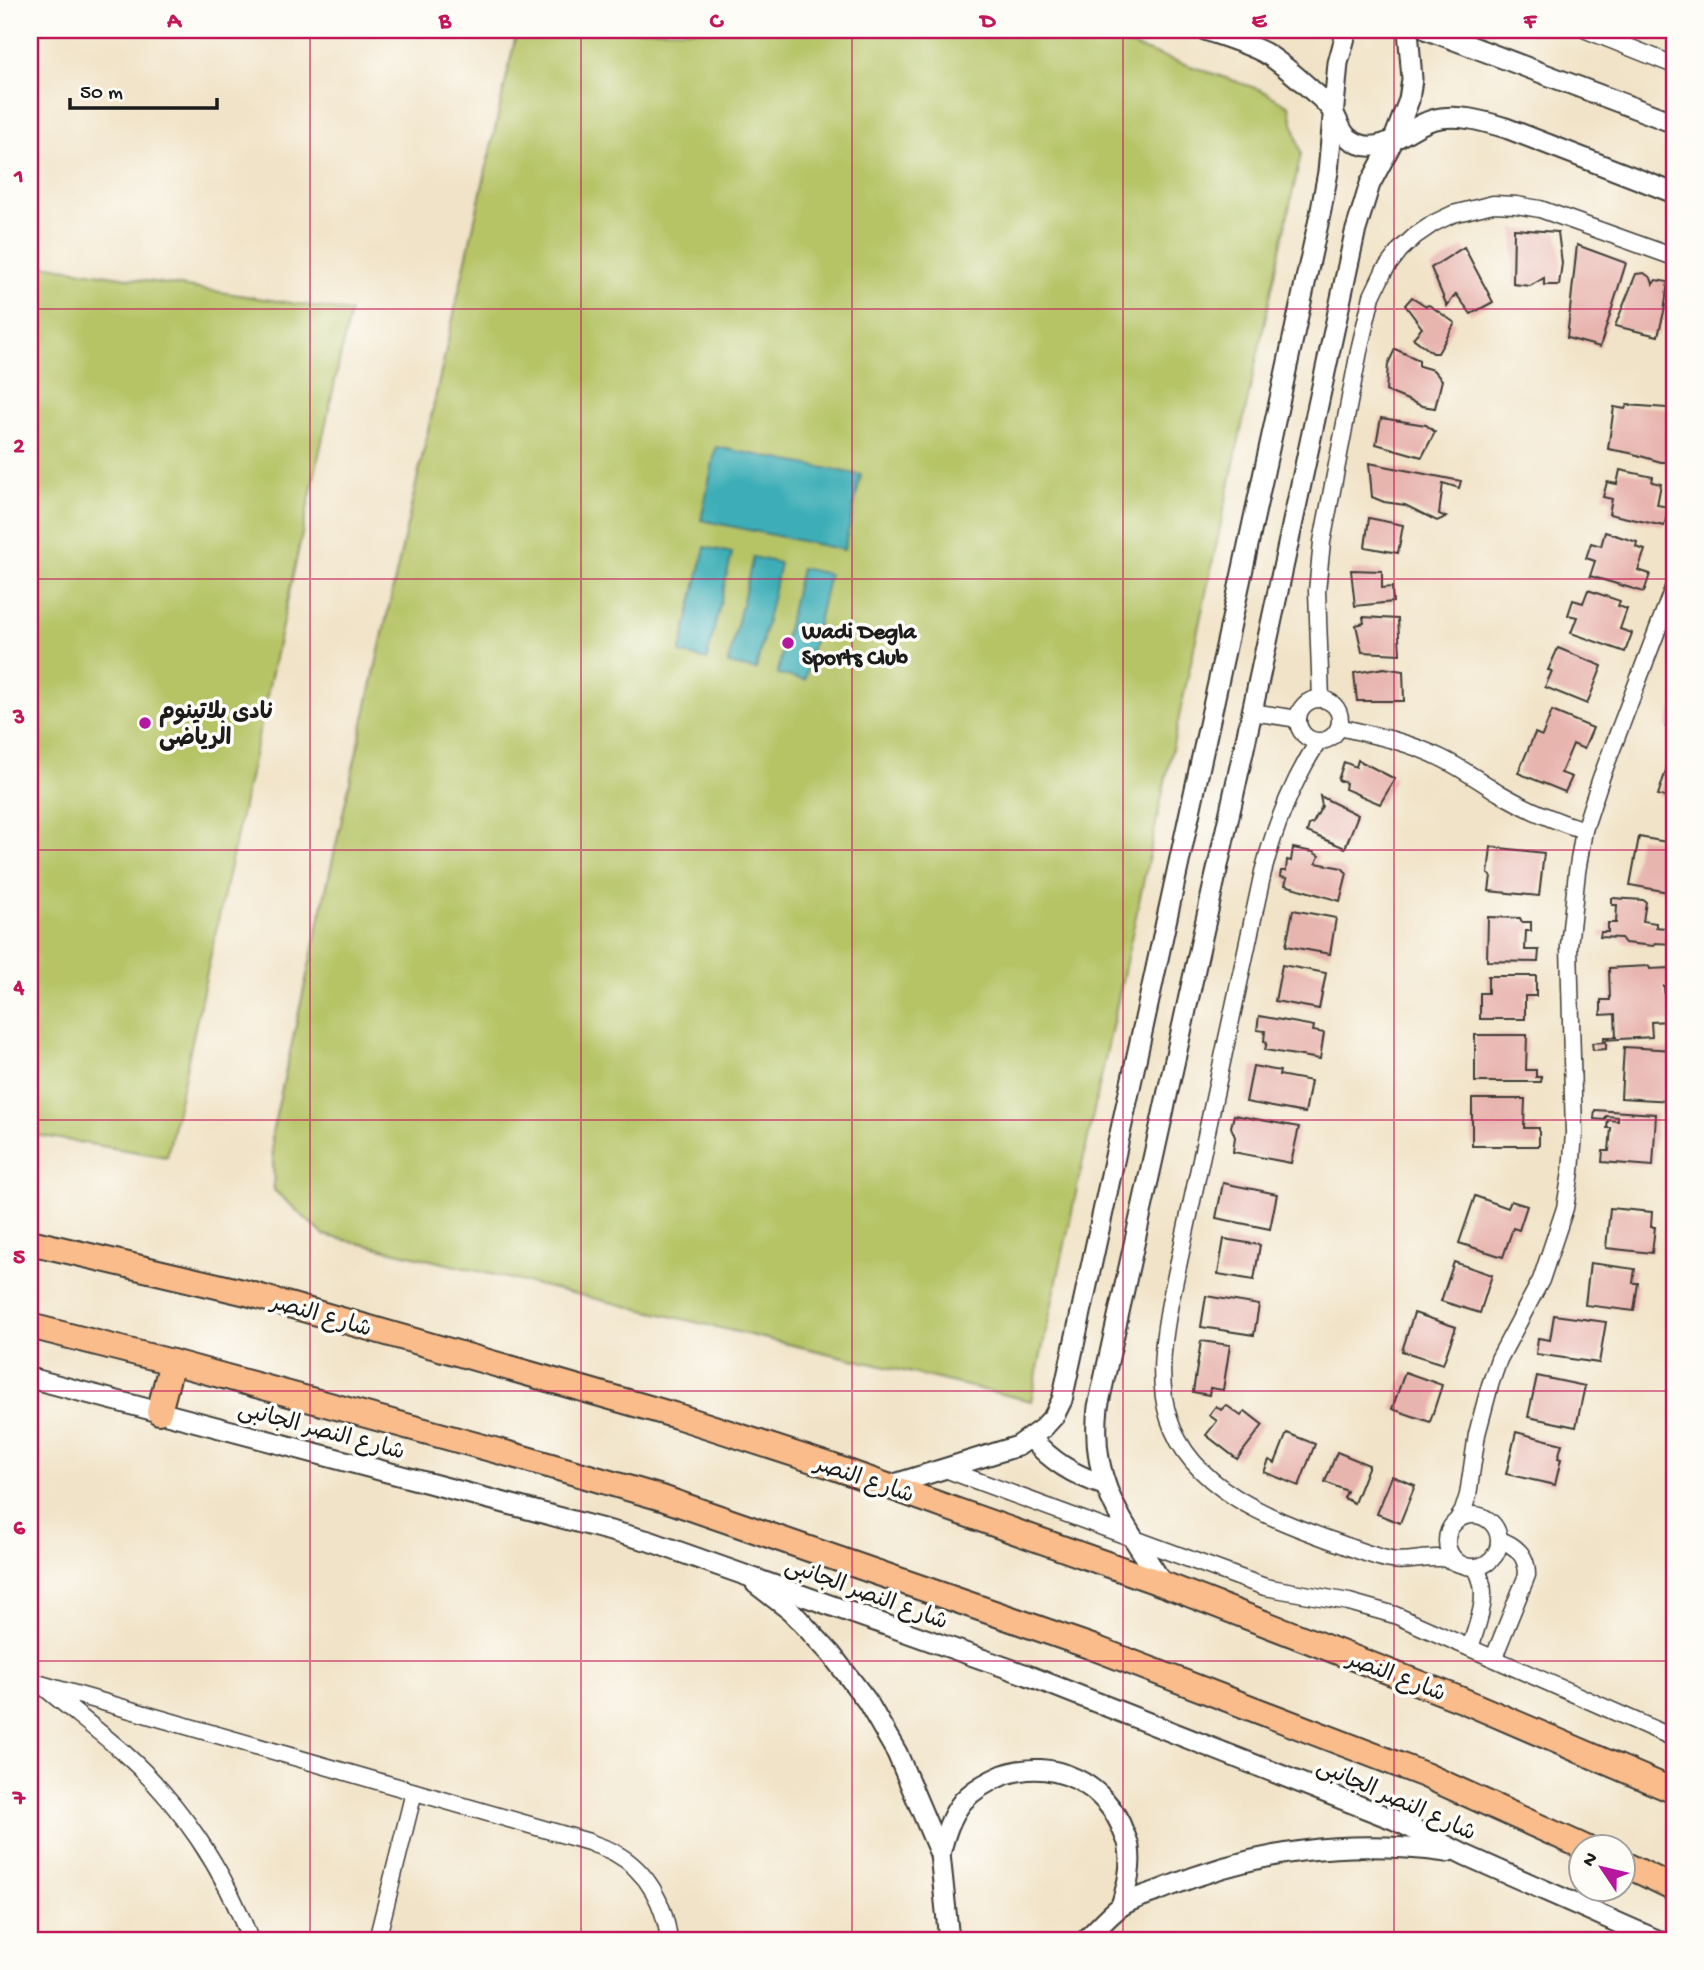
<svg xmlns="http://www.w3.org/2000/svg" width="1704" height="1970" viewBox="0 0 1704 1970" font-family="'Gochi Hand','Playpen Sans Arabic',sans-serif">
<rect width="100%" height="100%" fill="#fdfcf7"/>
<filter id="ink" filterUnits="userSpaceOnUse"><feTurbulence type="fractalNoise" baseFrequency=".0143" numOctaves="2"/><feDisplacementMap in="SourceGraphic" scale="14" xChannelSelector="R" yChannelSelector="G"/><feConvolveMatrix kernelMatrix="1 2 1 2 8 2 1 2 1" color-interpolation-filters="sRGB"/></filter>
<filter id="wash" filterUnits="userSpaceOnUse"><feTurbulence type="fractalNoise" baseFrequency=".00686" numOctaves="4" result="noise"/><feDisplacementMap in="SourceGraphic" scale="28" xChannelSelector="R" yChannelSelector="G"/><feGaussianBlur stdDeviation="1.57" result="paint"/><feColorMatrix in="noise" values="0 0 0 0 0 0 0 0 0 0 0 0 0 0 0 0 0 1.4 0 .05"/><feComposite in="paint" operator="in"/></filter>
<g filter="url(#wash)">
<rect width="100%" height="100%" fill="#f1e3c7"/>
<!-- green -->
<g fill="#b6c466" stroke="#697041" stroke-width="2">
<path d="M517,30H1085L1261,90L1289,106L1301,154L1031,1401L324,1235L274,1190L272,1133Z"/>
<path d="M30,263L350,312L167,1157L30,1134Z"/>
</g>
<!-- water -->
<g fill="#3daeb7" stroke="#2c656a" stroke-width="2">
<path d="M716,447L861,475L844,550L701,520Z"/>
<path d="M705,547L732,553L707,660L680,653Z"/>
<path d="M753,557L780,563L756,670L728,664Z"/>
<path d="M801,568L829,574L805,680L777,674Z"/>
</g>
<g id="blocks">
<!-- building -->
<g fill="#e8b4ae">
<path d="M1514,229L1558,232L1562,263L1559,285H1544V278L1530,286L1513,284Z"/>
<path d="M1577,245L1626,263L1600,347L1567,338Z"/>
<path d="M1464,247L1493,302L1471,314L1456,294L1447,306L1431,268Z"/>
<path d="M1644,273L1651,278L1653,284L1656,280L1668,282L1664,312L1658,336L1615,326L1636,274Z"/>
<path d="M1412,297L1426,306L1429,305L1455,323L1438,353H1433L1413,338L1422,328L1405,305Z"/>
<path d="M1395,349L1419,360V366L1433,370L1442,380L1435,408L1422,406L1386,391L1388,364Z"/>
<path d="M1627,405L1667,408L1674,406L1667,447L1673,453L1672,462H1661L1630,453L1608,449L1614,407L1625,409Z"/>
<path d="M1381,418L1426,425L1435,432L1422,457L1376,444Z"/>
<path d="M1369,463L1461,481L1459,488L1443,483L1439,514L1446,517L1437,521L1405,505L1384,502L1372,497Z"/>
<path d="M1620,470L1653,477L1652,482L1661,484L1657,505L1669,507L1664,526L1609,514L1612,499L1603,497L1607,482L1617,484Z"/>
<path d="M1369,518L1403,525L1398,553L1365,547Z"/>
<path d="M1605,532L1637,542L1636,547L1645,550L1638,570L1650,574L1644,592L1590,576L1595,561L1586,558L1591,543L1601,546Z"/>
<path d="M1351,570L1382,571V588L1392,587L1393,602L1355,606Z"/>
<path d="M1588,590L1620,601L1618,606L1627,609L1620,629L1632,633L1625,652L1571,633L1577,617L1568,615L1573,600L1583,603Z"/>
<path d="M1363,617L1398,619L1400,654L1362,652L1356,625L1364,623Z"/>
<path d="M1558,648L1602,666L1587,704L1545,687L1552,671L1548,670Z"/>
<path d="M1384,668L1403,671L1404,701H1357L1354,673Z"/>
<path d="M1674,706V730L1666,727Z"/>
<path d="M1552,711L1593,728L1584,749L1573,744L1561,773L1572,777L1565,792L1518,773L1535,733L1542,736Z"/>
<path d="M1671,755L1674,756V800L1658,795Z"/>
<path d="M1358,760L1395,779L1380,804L1345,789L1346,783L1338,780L1344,762L1356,767Z"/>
<path d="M1320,796L1358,815L1345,848L1307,832L1309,825L1313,823L1322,806Z"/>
<path d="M1639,837L1672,843L1671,847H1674V893L1630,885Z"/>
<path d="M1491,847L1544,853L1539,896L1489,891L1491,876L1488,874Z"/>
<path d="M1293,848L1313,852L1319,856L1316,863L1342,868L1347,873L1340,901L1285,885L1287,878L1280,877L1281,871H1286L1287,860L1291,861Z"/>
<path d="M1612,898L1643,900L1646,902L1643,921L1656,923V927L1674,929V944L1655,943L1654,946L1625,943L1621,938L1600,937L1601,932H1608V923H1616L1617,905H1612Z"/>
<path d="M1293,910L1336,918L1330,954L1286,946Z"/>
<path d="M1488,917L1520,918L1522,922H1531V931H1526L1525,950H1539L1538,962L1487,961Z"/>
<path d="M1282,965L1326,973L1319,1009L1275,1001Z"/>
<path d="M1649,966L1650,969L1670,968V986H1664L1665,998H1670L1671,1021L1651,1022L1652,1037L1604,1040V1037H1616L1615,1014L1601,1015V1000H1610L1609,968Z"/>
<path d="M1488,976H1536V996H1525V1019H1480V993H1488Z"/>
<path d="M1259,1016L1314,1026L1313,1031L1324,1033L1320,1059L1265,1050L1267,1042L1264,1041L1265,1031L1257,1030Z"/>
<path d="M1475,1035H1527L1526,1070H1536V1077H1542L1541,1082H1475Z"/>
<path d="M1606,1042V1049L1593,1050L1592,1043Z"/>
<path d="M1624,1047L1674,1050V1088L1672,1101L1621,1098Z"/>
<path d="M1253,1066L1280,1071L1279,1075L1311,1081L1305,1113L1246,1102Z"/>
<path d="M1472,1099H1525L1524,1128H1539V1146H1472Z"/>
<path d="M1595,1110L1656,1114L1653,1166L1602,1162L1603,1151H1609L1611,1128H1607L1608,1120L1618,1121V1117L1606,1116L1605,1120L1594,1119Z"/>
<path d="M1234,1115L1299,1127L1291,1163L1233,1152L1235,1137L1231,1127Z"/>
<path d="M1223,1183L1277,1194L1270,1229L1216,1218Z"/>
<path d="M1475,1196L1508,1208L1511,1201L1527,1206L1519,1230L1513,1228L1503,1257L1459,1243Z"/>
<path d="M1610,1208L1652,1212L1651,1227H1655L1652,1253L1606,1248Z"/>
<path d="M1224,1239L1260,1245L1254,1280L1218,1274Z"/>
<path d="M1454,1262L1492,1275L1480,1313L1441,1301Z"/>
<path d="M1590,1263L1635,1269L1633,1283H1638L1634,1311L1585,1305Z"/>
<path d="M1206,1296L1259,1305L1254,1335L1201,1327Z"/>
<path d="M1414,1313L1456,1327L1443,1364L1402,1351Z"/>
<path d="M1554,1315L1606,1322L1599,1363L1536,1354L1538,1338L1550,1340Z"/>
<path d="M1201,1341L1230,1345L1223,1390L1210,1388L1209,1395L1193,1392Z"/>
<path d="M1405,1372L1442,1385L1430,1422L1392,1409Z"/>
<path d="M1537,1376L1585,1386L1576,1427L1528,1417Z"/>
<path d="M1226,1405L1241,1416L1245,1411L1263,1425L1237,1459L1206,1435L1217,1421L1209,1415L1216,1406L1221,1410Z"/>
<path d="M1516,1432L1562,1444L1558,1458L1561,1459L1555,1485L1506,1474Z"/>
<path d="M1287,1433L1315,1444L1299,1486L1264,1472L1269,1460L1275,1463Z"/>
<path d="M1337,1452L1369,1465L1354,1503L1344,1498L1347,1491L1325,1482Z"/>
<path d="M1392,1476L1415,1485L1400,1523L1377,1514Z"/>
</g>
</g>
</g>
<g filter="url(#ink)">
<use href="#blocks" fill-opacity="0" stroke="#3c3a36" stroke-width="2"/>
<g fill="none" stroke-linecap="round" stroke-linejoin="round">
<defs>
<g id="minor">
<path d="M1586,30L1674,65"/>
<path d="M1321,699L1317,591L1322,542L1360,346L1372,296L1384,271L1400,250L1415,236L1434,223L1453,214L1493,204L1516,205L1540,209L1674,257"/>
<circle cx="1319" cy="720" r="21"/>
<path d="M1252,712L1298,719"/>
<path d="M1339,727C1374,735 1409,742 1441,758C1462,768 1481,782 1501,794C1527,809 1555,821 1584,830"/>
<path d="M1318,742C1292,782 1275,826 1263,872L1170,1303C1163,1341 1157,1382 1169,1419C1191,1488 1269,1518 1330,1540C1350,1547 1370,1556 1391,1560C1408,1563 1422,1557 1439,1558C1446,1558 1452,1561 1459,1564"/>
<path d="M945,1469L1265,1587L1349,1602L1395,1615L1674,1738"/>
<circle cx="1473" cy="1541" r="26"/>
<path d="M1458,1519L1463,1511L1468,1495L1477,1434L1490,1385L1499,1359L1541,1280L1565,1208L1571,1172L1574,1133L1569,946L1577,872L1584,830L1601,778L1674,586"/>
<path d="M1470,1648C1478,1621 1492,1593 1475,1567"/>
<path d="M1494,1657L1527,1575C1527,1556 1517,1546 1500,1540"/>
<path d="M30,1681L589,1842C597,1846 607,1848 615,1853C648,1871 665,1905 669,1940"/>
<path d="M45,1688C71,1710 99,1731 124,1753C179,1802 225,1870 250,1940"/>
<path d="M377,1940L414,1792"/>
</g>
<g id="tertiary">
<path d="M1205,30C1225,37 1246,43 1265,53C1282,63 1299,79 1315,93C1321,98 1328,105 1333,112C1341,126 1341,137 1359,144C1385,154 1408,127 1432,120C1456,113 1483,121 1506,128L1674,193"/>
<path d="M1428,30L1674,123"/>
<path d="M30,1378L649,1541L1027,1675L1395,1820L1465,1855L1657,1940"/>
<path d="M1031,1438C1052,1462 1074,1475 1104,1485"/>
<path d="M888,1486L1018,1446L1043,1428L1054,1416L1062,1400L1321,210L1328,172L1338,63L1347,30"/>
<path d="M756,1584L791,1611L831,1654L867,1701L897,1753L940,1854L949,1940"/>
<path d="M1163,1584C1124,1522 1089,1485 1098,1407L1252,712L1355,233L1370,184L1394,139L1409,100L1412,79L1408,30"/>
<path d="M940,1854C945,1835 950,1817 963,1801C974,1789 989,1781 1003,1775C1053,1757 1107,1784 1124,1833C1126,1838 1129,1843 1129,1848C1132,1868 1127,1886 1121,1906"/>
<path d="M1086,1940C1097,1929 1108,1916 1120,1907C1132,1898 1151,1894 1165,1888C1258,1850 1346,1839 1447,1852"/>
</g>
<g id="primary">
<path d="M30,1242L247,1293L677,1416L831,1466L1163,1584L1462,1700L1674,1791"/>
<path d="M30,1326L172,1362L527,1459L662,1498L1092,1647L1425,1775L1586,1848"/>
<path d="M159,1412L172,1362"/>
<path d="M1624,1864L1674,1888"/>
</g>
</defs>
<!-- minor casing -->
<use href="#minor" stroke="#3c3a36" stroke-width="19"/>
<!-- tertiary casing -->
<use href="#tertiary" stroke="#3c3a36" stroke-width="23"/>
<!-- primary casing -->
<use href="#primary" stroke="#3c3a36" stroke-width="28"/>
<!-- minor -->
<use href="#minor" stroke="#fff" stroke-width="16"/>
<!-- tertiary -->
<use href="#tertiary" stroke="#fff" stroke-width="19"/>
<!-- primary -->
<use href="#primary" stroke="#f9bc8a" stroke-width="24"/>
</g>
</g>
<!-- grid -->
<path fill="none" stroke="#c2185b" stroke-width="2" stroke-opacity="0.55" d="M310,30V1940M581,30V1940M852,30V1940M1123,30V1940M1394,30V1940M30,309H1674M30,579H1674M30,850H1674M30,1120H1674M30,1391H1674M30,1661H1674"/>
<!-- markers -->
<g fill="#b5179e" stroke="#fdfcf7" stroke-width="2.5">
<circle cx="788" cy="643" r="7"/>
<circle cx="145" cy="723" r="7"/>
</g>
<g text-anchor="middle" stroke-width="7" stroke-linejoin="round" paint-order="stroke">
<!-- poi labels -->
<g font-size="23" font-weight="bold" fill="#1c1c1c" stroke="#fdfcf7" text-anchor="start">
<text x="802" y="638">Wadi Degla<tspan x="802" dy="26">Sports Club</tspan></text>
<text x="159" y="718">نادى بلاتينوم<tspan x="159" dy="26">الرياضى</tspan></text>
</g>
<!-- street labels -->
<g font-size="23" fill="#1c1c1c" stroke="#fdfcf7">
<text transform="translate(322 1314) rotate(16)" y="8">شارع النصر</text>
<text transform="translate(322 1429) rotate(15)" y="8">شارع النصر الجانبى</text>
<text transform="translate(865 1478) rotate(19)" y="8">شارع النصر</text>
<text transform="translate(867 1592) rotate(20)" y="8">شارع النصر الجانبى</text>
<text transform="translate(1397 1675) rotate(21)" y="8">شارع النصر</text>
<text transform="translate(1397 1798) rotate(24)" y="8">شارع النصر الجانبى</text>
</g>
</g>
<!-- margin -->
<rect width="1704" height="1970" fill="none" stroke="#fdfcf7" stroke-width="77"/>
<!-- north arrow -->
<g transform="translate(1602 1868) rotate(305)"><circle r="33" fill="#fdfcf7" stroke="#a3a29f" stroke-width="2"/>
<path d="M0-5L12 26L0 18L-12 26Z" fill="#b5179e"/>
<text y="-10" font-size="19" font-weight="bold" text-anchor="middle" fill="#1c1c1c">N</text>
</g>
<!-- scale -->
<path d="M70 98v10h147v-10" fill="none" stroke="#1c1c1c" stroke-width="3.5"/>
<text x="80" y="98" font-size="21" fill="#1c1c1c" stroke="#fdfcf7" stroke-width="5" paint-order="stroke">50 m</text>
<rect x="38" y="38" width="1628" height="1894" fill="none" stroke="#c2185b" stroke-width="2.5"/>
<g font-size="23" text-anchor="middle" font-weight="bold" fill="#c2185b">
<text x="174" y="27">A</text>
<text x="445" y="27">B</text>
<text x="716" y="27">C</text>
<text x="988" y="27">D</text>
<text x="1259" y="27">E</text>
<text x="1530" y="27">F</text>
<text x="19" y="182">1</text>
<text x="19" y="452">2</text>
<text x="19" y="723">3</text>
<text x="19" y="993">4</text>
<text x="19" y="1263">5</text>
<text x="19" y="1534">6</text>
<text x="19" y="1804">7</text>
</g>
</svg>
